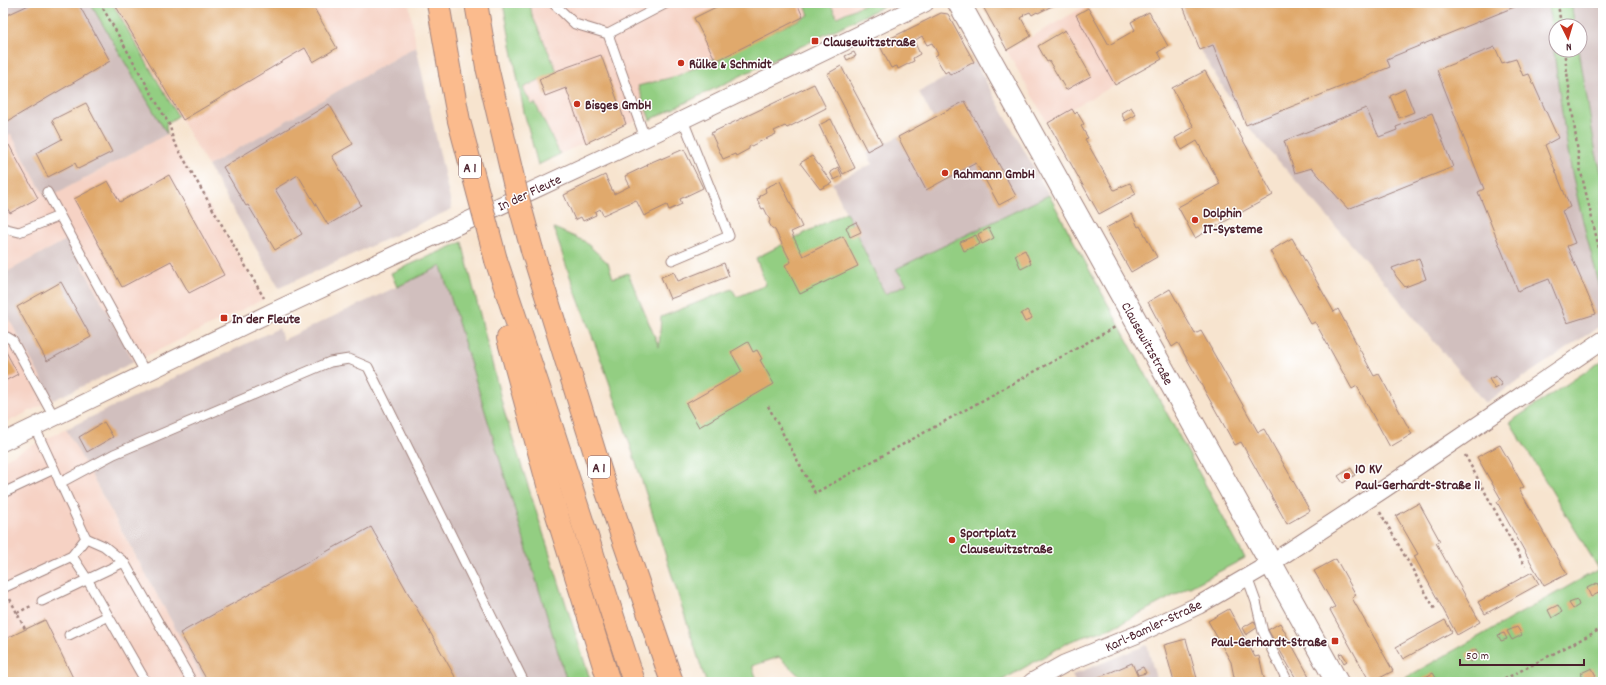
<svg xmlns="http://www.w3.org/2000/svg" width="1606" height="685" viewBox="0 0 1606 685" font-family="Dekko,sans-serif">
<rect width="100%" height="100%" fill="#fff"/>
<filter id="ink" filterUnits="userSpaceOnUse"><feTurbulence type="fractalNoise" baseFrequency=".025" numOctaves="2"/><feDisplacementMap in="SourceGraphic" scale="8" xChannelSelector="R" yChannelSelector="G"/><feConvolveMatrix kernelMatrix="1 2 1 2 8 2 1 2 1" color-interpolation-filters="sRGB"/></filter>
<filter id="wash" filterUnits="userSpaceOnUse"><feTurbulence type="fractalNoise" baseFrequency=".012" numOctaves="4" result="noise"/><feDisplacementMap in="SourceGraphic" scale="16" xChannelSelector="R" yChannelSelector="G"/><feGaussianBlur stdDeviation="0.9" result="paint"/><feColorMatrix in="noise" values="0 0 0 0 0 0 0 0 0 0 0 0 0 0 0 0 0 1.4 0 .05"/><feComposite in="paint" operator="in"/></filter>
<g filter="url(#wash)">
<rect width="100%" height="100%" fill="#f7e4cf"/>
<!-- built -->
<g fill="#f6d2c4">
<path d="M112,3H409L416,46L208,166Z"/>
<path d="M530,3H883L649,116L626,124L560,154L536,103L532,105L523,88L557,71L532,15Z"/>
<path d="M1087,5L1128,78L1047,122L1007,51Z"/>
<path d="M11,134L46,199L167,134L264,299L134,362L68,239L3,274V138Z"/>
<path d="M3,308L53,400L3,424Z"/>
<path d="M66,429L205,682H3V460Z"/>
</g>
<!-- industrial -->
<g fill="#d1bfbe">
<path d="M3,3H90L167,134L46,199L11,134L3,138Z"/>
<path d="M1181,3H1548L1559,90L1571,167L1586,236L1603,298V324L1485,403L1387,285L1247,125L1201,52Z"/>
<path d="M1571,3H1603V179L1596,153L1579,50H1580V26H1575Z"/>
<path d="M416,46L452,209L279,288L208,166Z"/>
<path d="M975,62L1049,195L897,269L907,284L885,294L832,183L872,164L867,153L933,118L919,92Z"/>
<path d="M68,239L134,362L53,400L3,308V274Z"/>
<path d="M441,266L567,682H205L66,429L279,328L283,340Z"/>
<path d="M1147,645L1157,682H1075L1072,675Z"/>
</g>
<!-- green -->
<g fill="#93ce82" stroke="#6e7656">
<path d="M90,3H112L178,116L166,124L167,134Z"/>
<path d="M503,3H530L532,15L557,71L523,88L532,105L535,103L560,154L538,165L524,112Z"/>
<path d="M804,3H830L837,17L867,3H890L650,120L638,86L677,76L809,15Z"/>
<path d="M1548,3H1571L1575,26H1556V50H1579L1596,153L1603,179V298C1591,255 1580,212 1571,168C1561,114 1555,58 1548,3Z"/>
<path d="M1049,195L1245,558L1114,627L1071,641L999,682H806L779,657L752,666L758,682H706C676,590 648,497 617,405C597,345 572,288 554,228L584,241L608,263L613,278L628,273L659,347L661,317L732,289L737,297L766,285L756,258L846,212L885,294L907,284L896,269Z"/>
<path d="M462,242L504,411L591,682H567L441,266L397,287L391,273Z"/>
<path d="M1603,360V682H1398L1599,569L1510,422Z"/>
</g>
<g id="blocks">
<!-- building -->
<g fill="#e0a96c">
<path d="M33,3H78L110,61L3,124V17Z"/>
<path d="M114,3H279L280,6L286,3H311L337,48L313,62L305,48L183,120Z"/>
<path d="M724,3H797L803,17L716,61L694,18Z"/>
<path d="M981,3H1058L1038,13L1037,12L1032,15L1030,12L1023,15L1024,16L1021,18L1031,36L1007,50Z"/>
<path d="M1182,3H1524L1387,59L1390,67L1246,125L1213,45L1200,50Z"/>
<path d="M1088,8L1109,45L1135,30L1131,22L1149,12L1168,46L1158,52L1162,59L1115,85L1076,15Z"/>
<path d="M941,13L948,14L974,62L950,75L948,71L945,73L935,56L938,54L932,43L927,45L922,36L914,41L920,54L913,58L914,61L898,69L897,66L891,68L879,44Z"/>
<path d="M1065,30L1091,76L1066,90L1049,61L1047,62L1038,46Z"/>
<path d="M1495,47L1502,63L1516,59L1523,76L1529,74L1558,138L1545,145L1570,207L1562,211L1575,243L1567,246L1596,314L1567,323L1549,279L1518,291L1478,192L1484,189L1437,70Z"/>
<path d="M854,52L856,56L847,60L845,56Z"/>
<path d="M601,55L626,124L586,143L566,88L545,96L539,79L559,70Z"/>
<path d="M841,66L882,143L867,151L827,74Z"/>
<path d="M1205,71L1273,195L1195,238L1178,207L1220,184L1197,141L1182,150L1175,138L1194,127L1172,88Z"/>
<path d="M814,84L826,108L787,128L785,126L774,131L776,134L749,147V149L736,156L735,154L723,159L711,133Z"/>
<path d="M1405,89L1414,112L1399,118L1390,96Z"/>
<path d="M965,101L1016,196L999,205L976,163L926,190L898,137Z"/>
<path d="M86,103L112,152L78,169L75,163L48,177L36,153L62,139L52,120Z"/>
<path d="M329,104L353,144L332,156L361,205L328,225L298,175L275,189L302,234L275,250L248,205L246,206L223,167Z"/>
<path d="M1131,107L1136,115L1125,121L1121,113Z"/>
<path d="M1366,108L1379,137L1397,130L1396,127L1432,113L1453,167L1348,209L1312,168L1295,173L1284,141Z"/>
<path d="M1072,109L1075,114L1077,112L1084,124L1081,126L1088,138L1085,139L1114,190L1130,183L1136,194L1099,214L1048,123Z"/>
<path d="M831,119L855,168L843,174L819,125Z"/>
<path d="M9,145L38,198L10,213L3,201V149Z"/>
<path d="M684,149L703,188L680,199L682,204L669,210L667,205L644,216L636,200L603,215L600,209L595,212L596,215L583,221L581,217L575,220L564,195L605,175L614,194L630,186L625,176L648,165L647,164L661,158V159Z"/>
<path d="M812,156L832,183L820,189L800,163Z"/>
<path d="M838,167L842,176L834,180L830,172Z"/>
<path d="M169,175L224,275L189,293L171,261L122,287L74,199L108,181L120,202Z"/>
<path d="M780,181L802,227L791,232L803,256L843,236L858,266L800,294L785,265L791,262L775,230L772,228L769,223L770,220L764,208L762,209L757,199L760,198L759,196L766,192L765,188Z"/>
<path d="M1132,214L1138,227L1140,226L1157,257L1131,272L1106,228Z"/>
<path d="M856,222L861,232L850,237L846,227Z"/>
<path d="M989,228L994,238L982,244L978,234Z"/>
<path d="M976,235L980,244L964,251L960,242Z"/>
<path d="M1292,238L1334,312L1338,309L1374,376L1379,374L1412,434L1390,447L1357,386L1352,389L1315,322L1311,324L1270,251Z"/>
<path d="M1025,250L1031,264L1021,269L1015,255Z"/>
<path d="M1419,258L1426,279L1405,287L1396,276L1392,268Z"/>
<path d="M724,263L729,276L670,299L661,277L674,272L678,281Z"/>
<path d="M61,282L91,337L47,361L17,307Z"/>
<path d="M1170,289L1195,334L1201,331L1258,432L1264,429L1310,511L1287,524L1241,442L1235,445L1178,343L1172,347L1148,302Z"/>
<path d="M1027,310L1032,318L1025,322L1021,314Z"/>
<path d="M748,342L753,352L757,350L762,359L760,360L774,384L699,427L686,404L742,372L731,352Z"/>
<path d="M3,350H5L18,374L3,382Z"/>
<path d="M1496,376L1502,385L1495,389L1489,379Z"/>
<path d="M104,422L113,437L87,452L79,437Z"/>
<path d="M1500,445L1524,487L1519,489L1567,574L1544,586L1497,502L1501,499L1477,457Z"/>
<path d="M1351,468L1355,475L1343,483L1338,476Z"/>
<path d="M1419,503L1440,541L1436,543L1480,622L1457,635L1414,556L1418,554L1396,516Z"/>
<path d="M371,527L458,682H208L180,633Z"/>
<path d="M1336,559L1356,595L1352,598L1393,671L1372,682H1370L1330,610L1335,607L1314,571Z"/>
<path d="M1532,572L1539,584L1485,614L1478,602Z"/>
<path d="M1597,583L1602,591L1591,597L1587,588Z"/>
<path d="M1577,600L1579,605L1573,609L1569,603Z"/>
<path d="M1558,605L1562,612L1552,618L1548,610Z"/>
<path d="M1229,609L1255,657L1259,656L1265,682H1235L1231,662L1208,621Z"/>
<path d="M45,620L75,682H3V640Z"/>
<path d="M1445,620L1452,632L1403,659L1396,647Z"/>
<path d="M1254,621L1258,627L1246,635L1242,628Z"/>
<path d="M1280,623L1309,676L1298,682L1268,630Z"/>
<path d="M1517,627L1522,635L1512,640L1507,631Z"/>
<path d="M1504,633L1507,639L1501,641L1498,635Z"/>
<path d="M1186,639L1198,682H1174L1164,645Z"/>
<path d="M1476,649L1481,657L1470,662L1466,654Z"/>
<path d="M1342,653L1347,661L1344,663L1339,654Z"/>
<path d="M1132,663L1140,682H1088Z"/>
<path d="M1143,667L1146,673L1138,675L1136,670Z"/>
<path d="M1592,668L1596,676L1585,681L1581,673Z"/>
<path d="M1433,673L1438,681L1424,682L1422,679Z"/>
</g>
</g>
</g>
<g filter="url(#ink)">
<use href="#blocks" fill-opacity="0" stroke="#a0827d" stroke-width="1"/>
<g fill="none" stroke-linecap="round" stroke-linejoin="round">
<defs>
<g id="service">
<path d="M553,3L575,24L608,34L645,138"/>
<path d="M608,34L667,3"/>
<path d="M47,192L145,372"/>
<path d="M3,228L19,232L59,216"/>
<path d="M672,260L729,236L683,120"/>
<path d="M3,338L7,337L12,340L54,417"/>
<path d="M60,483L114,454L330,362L349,359L368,367L524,682"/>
<path d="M3,493L54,469"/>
<path d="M86,538L104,546L124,562L192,682"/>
<path d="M72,556L87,579L146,682"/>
<path d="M1247,577L1256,602L1263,632L1287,680"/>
<path d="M3,588L72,556L86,538L34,426"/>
<path d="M42,601L124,562"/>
<path d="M69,635L108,616"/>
</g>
<g id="minor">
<path d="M3,442L272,312L645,138L925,3"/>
<path d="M1032,682L1064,664L1138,634L1199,605L1271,563L1384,489L1603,340"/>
</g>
<path id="tertiary" d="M959,3L1337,682"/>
<g id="motorway">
<path d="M438,3L450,73"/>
<path d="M476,3L487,67"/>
<path d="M532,250L606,489L672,682"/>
<path d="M496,260L543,400L634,682"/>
<path d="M508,338L550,492L609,682"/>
</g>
</defs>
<!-- service casing -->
<use href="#service" stroke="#a0827d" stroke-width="11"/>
<!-- minor casing -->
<use href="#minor" stroke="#a0827d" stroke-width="19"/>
<!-- tertiary casing -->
<use href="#tertiary" stroke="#a0827d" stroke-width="24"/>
<!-- motorway casing -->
<use href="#motorway" stroke="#a0827d" stroke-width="24"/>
<!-- path -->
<g stroke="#a0827d" stroke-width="2.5" stroke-dasharray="3 3" stroke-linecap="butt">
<path d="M100,3L170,126L173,140L264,298"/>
<path d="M1558,3L1561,26"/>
<path d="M1564,50L1580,168L1603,265"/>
<path d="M768,406L815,493L1117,326"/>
<path d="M1465,455L1525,566"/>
<path d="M1380,512L1436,611"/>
<path d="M10,599L25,629"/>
<path d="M17,613L31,606"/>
<path d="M1499,682L1603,628"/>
</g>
<!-- service -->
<use href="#service" stroke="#fff" stroke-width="9"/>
<!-- minor -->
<use href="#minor" stroke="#fff" stroke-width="17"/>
<!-- tertiary -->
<use href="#tertiary" stroke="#fff" stroke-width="22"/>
<!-- motorway -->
<use href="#motorway" stroke="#fbbb8d" stroke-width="22"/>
<defs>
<g id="motorway-bridge">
<path d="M487,67L517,195L532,250"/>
<path d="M450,73L459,121L496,260"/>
</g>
</defs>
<!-- motorway-bridge casing -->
<use href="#motorway-bridge" stroke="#a0827d" stroke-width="24" stroke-linecap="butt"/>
<!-- motorway-bridge -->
<use href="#motorway-bridge" stroke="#fbbb8d" stroke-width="22"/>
</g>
</g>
<!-- markers -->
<g fill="#c8321e" stroke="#fff" stroke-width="1.5">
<rect x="811" y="37" width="8" height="8" rx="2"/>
<circle cx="681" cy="63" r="4"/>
<circle cx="577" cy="104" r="4"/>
<circle cx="945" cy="173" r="4"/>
<circle cx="1195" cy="220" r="4"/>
<rect x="220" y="314" width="8" height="8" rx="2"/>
<circle cx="1347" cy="476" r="4"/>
<circle cx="952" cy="540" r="4"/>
<rect x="1331" y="637" width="8" height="8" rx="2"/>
</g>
<g text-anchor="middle" stroke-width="3" stroke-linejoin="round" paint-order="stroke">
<!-- shield labels -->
<g fill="#fff" stroke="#80626b" stroke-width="1">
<rect x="459" y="156" width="22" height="22" rx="3"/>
<rect x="588" y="456" width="22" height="22" rx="3"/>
</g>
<g font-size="13" font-weight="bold" fill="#4a1f2b">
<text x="470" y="172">A 1</text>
<text x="599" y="472">A 1</text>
</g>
<!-- poi labels -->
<g font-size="14" font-weight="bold" fill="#4a1f2b" stroke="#fff" text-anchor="start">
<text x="823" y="46">Clausewitzstraße</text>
<text x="689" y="68">Rülke &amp; Schmidt</text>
<text x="585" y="109">Bisges GmbH</text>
<text x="953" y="178">Rahmann GmbH</text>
<text x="1203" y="217">Dolphin<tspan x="1203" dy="16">IT-Systeme</tspan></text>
<text x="232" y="323">In der Fleute</text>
<text x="1355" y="473">10 KV<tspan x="1355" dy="16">Paul-Gerhardt-Straße 11</tspan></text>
<text x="960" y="537">Sportplatz<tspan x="960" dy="16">Clausewitzstraße</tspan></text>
<text x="1327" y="646" text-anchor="end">Paul-Gerhardt-Straße</text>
</g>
<!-- street labels -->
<g font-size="14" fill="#4a1f2b" stroke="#fff">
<text transform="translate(529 192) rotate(-25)" y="5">In der Fleute</text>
<text transform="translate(1148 343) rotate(61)" y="5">Clausewitzstraße</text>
<text transform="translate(1153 625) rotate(-25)" y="5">Karl-Bamler-Straße</text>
</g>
</g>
<!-- margin -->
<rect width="1606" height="685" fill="none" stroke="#fff" stroke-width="16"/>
<!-- north arrow -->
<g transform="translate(1568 38) rotate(175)"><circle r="19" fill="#ffffff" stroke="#b7a5aa"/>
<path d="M0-3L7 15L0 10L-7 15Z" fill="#c8321e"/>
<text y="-6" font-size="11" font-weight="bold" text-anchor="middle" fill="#4a1f2b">N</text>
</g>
<!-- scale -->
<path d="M1460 659v6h124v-6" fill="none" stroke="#4a1f2b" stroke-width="2"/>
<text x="1466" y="659" font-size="12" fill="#4a1f2b" stroke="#ffffff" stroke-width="3" paint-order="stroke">50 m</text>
</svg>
